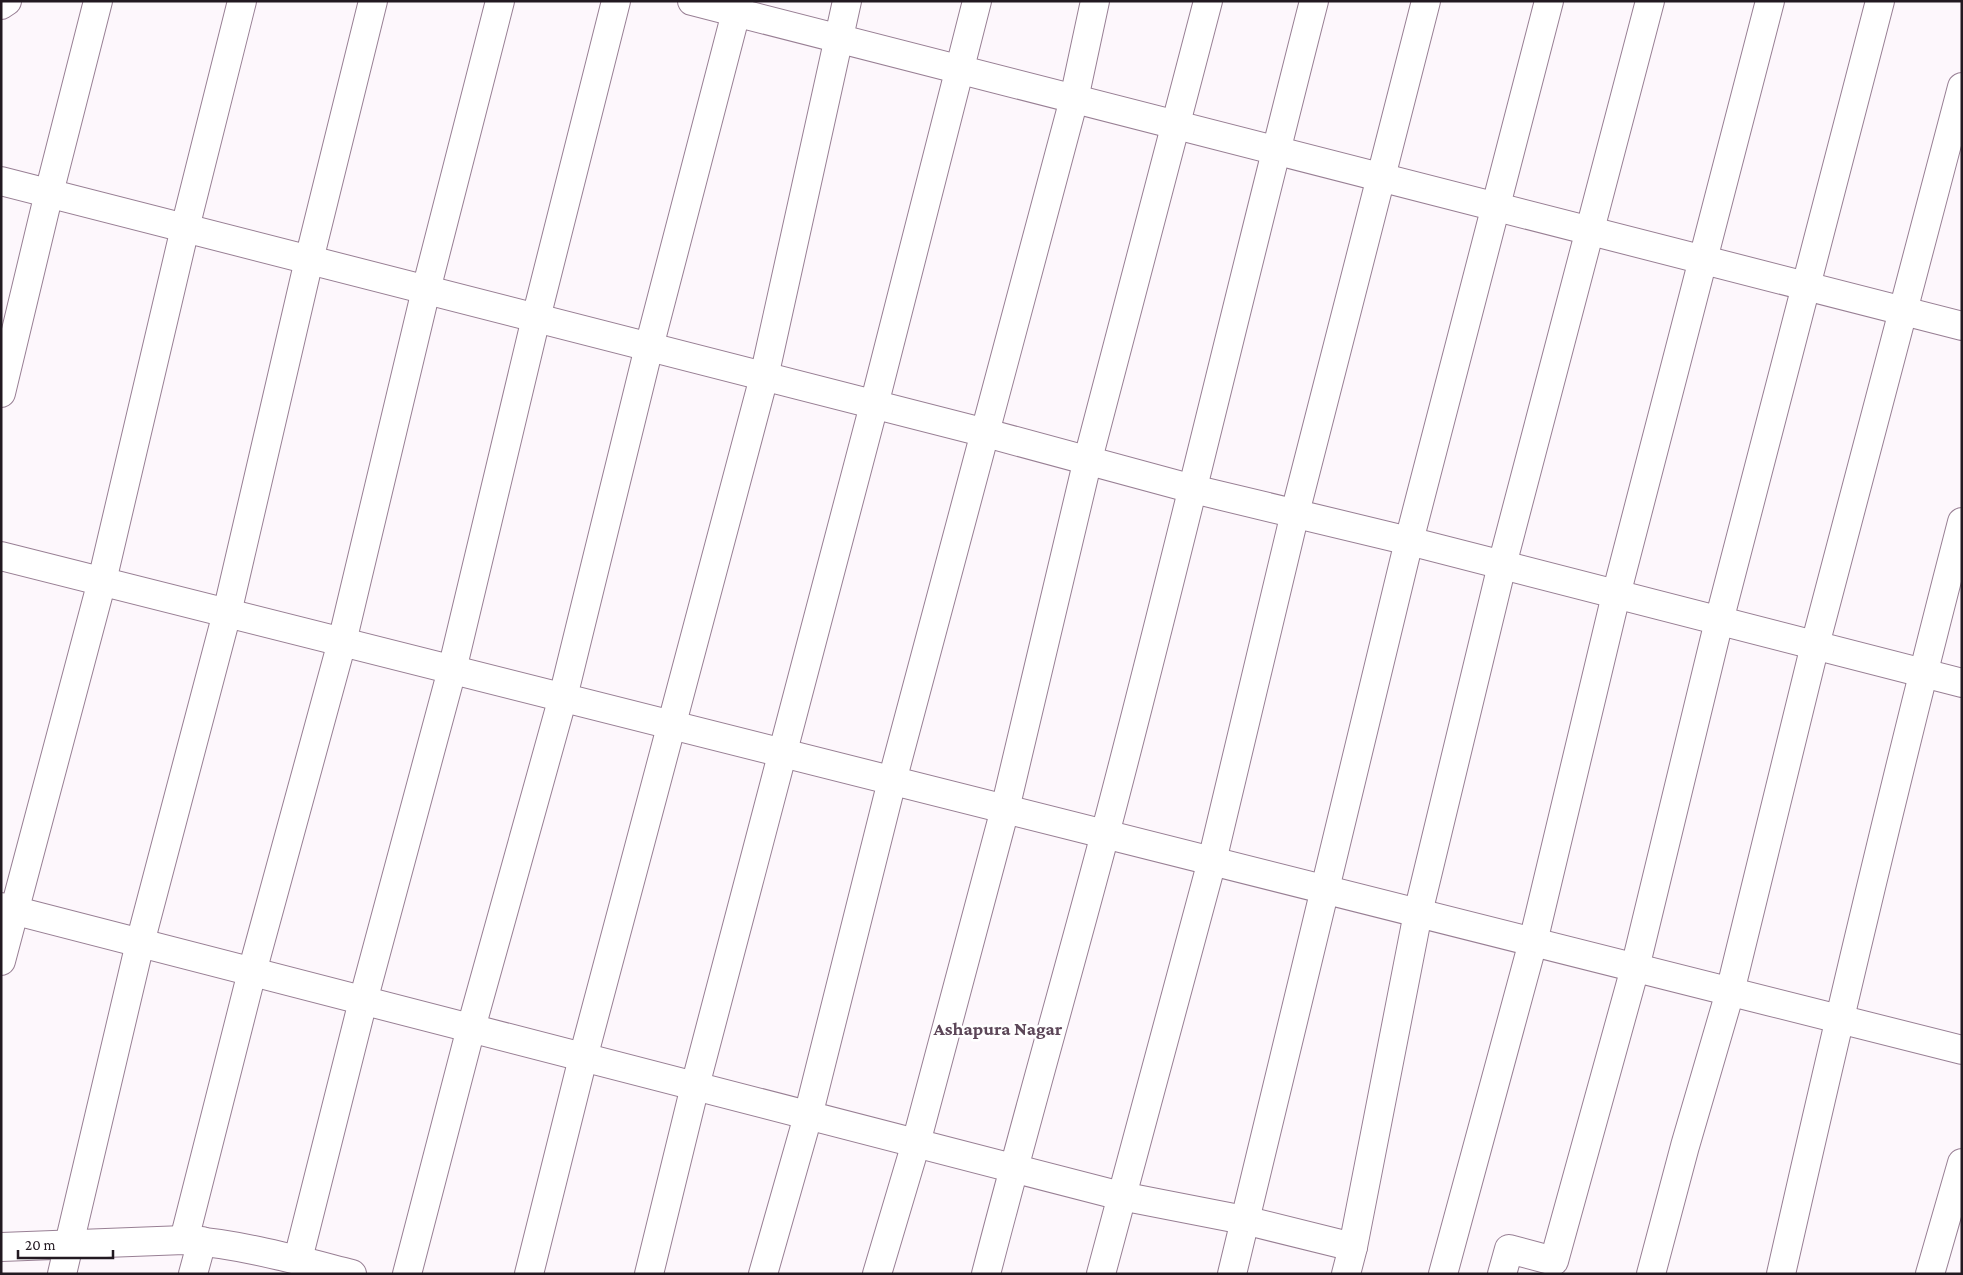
<svg xmlns="http://www.w3.org/2000/svg" width="1963" height="1275" viewBox="0 0 1963 1275" font-family="'Crimson Pro',serif">
<rect width="100%" height="100%" fill="#fdf7fc"/>
<g fill="none" stroke-linecap="round" stroke-linejoin="round">
<defs>
<g id="minor">
<path d="M692,1L1962,326"/>
<path d="M1,5L7,1"/>
<path d="M1,181L986,433L1193,489L1409,541L1962,683"/>
<path d="M1,393L49,193L98,1"/>
<path d="M1,556L1962,1050"/>
<path d="M1,907L1121,1196L1244,1220L1353,1247"/>
<path d="M1,961L102,581L185,228L242,1"/>
<path d="M184,1240L252,972L342,642L426,290L500,1"/>
<path d="M1,1247L184,1240C241,1244 297,1260 352,1274"/>
<path d="M298,1259L363,1001L452,670L536,318L616,1"/>
<path d="M62,1274L140,943L227,613L309,260L373,1"/>
<path d="M193,1274L202,1241"/>
<path d="M407,1274L471,1028L563,697L649,347L739,1"/>
<path d="M529,1274L583,1058L764,377L847,1"/>
<path d="M649,1274L695,1086L874,405L977,1"/>
<path d="M763,1274L808,1116L892,781L1074,99L1095,1"/>
<path d="M877,1274L916,1143L1005,809L1088,459L1208,1"/>
<path d="M986,1274C1024,1127 1066,981 1105,834C1178,557 1243,278 1314,1"/>
<path d="M1101,1274L1212,861L1295,513L1426,1"/>
<path d="M1232,1274L1409,541L1549,1"/>
<path d="M1346,1274L1353,1247L1418,913L1502,565L1650,1"/>
<path d="M1443,1274L1533,942L1616,595L1770,1"/>
<path d="M1502,1274L1509,1249L1554,1261L1635,968L1719,621L1880,1"/>
<path d="M1651,1274L1685,1146L1730,992L1815,645L1962,87"/>
<path d="M1781,1274C1838,1022 1897,772 1962,522"/>
<path d="M1930,1274L1962,1163"/>
</g>
</defs>
<!-- minor casing -->
<use href="#minor" stroke="#987f94" stroke-width="30"/>
<!-- minor -->
<use href="#minor" stroke="#fff" stroke-width="28"/>
</g>
<g text-anchor="middle" stroke-width="5" stroke-linejoin="round" paint-order="stroke">
<!-- neighbourhood labels -->
<g font-size="19" font-weight="bold" fill="#5c4658" stroke="#fff">
<text x="998" y="1035">Ashapura Nagar</text>
</g>
</g>
<!-- border -->
<rect width="1963" height="1275" fill="none" stroke="#221921" stroke-width="5"/>
<!-- scale -->
<path d="M18 1250v8h95v-8" fill="none" stroke="#221921" stroke-width="2.5"/>
<text x="25" y="1250" font-size="15" fill="#221921" stroke="#ffffff" stroke-width="4" paint-order="stroke">20 m</text>
</svg>
